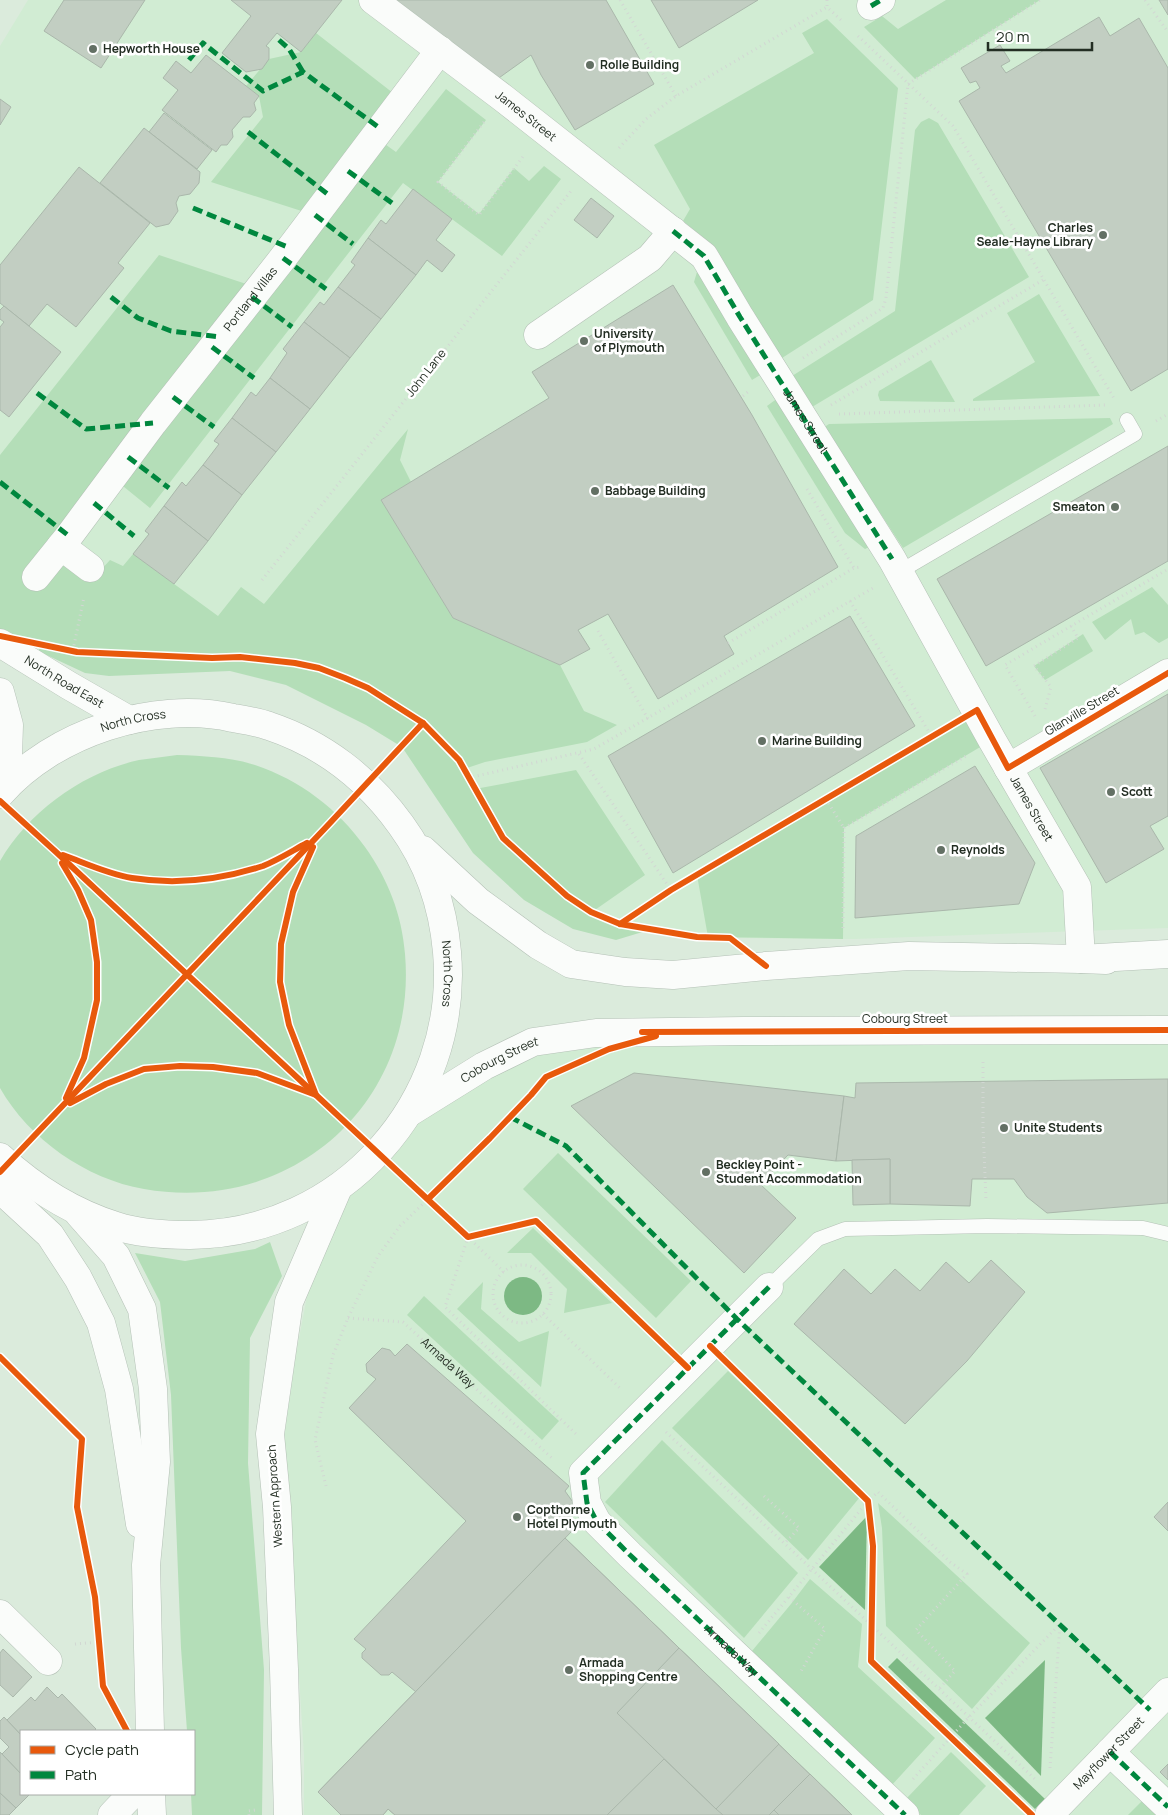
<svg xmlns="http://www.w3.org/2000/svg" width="1168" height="1815" viewBox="0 0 1168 1815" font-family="Manrope,sans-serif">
<rect width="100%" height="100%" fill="#dbebdc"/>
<!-- built -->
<g fill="#d1ecd3">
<path d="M28,0H1168V928L854,939L730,938L666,933L620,924L591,912L503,838L468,778L368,688L0,636V46Z"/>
<path d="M1168,1039V1815H304V1755L284,1438L296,1354L309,1286L345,1195L419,1115L521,1057L566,1046Z"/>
</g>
<!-- green -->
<g fill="#b4deb8">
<path d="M946,0H1040L915,79L864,27L882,16L898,29Z"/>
<path d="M827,19L898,88L873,300L782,358L710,243L683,221L690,209L654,145L814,53L802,33Z"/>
<path d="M316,33L402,100L375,137L396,152L446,89L486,120L438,182L479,214L514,168L529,181L544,166L561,179L502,256L403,183L150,508L113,478L69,536L99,572L110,560L123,566L133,554L218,616L241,587L264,604L408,429L400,460L411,482L381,500L453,618L560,665L584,711L617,725L587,742L485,762L464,769L475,789L576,770L645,875L592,912L620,924L649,930L616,940L573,929L524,900L473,853L402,747L366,725L286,685L230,671L109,676L85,673L38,651L42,645L0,636V455L159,255L258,288L314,215L211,182L263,117L259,96L246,86L269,59L301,52Z"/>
<path d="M929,118L938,123L1029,277L812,407L792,376L895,311L915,130L921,122Z"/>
<path d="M700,262L767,371L752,380L694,282Z"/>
<path d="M1039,294L1100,396L973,401V399L1035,362L1007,313Z"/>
<path d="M931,360L955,402L880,401L878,395L879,391Z"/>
<path d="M782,395L875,544L865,549L845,533L767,406Z"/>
<path d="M1110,418L1113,424L903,548L826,430V426L829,424Z"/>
<path d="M1152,587L1168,605V638L1159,643L1144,632L1135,635L1131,619L1105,640L1092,622Z"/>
<path d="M1083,634L1093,651L1045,680L1034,666Z"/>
<path d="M977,710L992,740L844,828L843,939L708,937L697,875Z"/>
<path d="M177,755C204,756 230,757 255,765C300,780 338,809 365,847C388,879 402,915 405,954C418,1104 290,1215 144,1189C86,1179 29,1139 0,1088V861C29,811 84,772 139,760C152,758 165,757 177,755Z"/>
<path d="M558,1153L691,1281L656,1318L523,1189Z"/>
<path d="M533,1228L612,1303L564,1313L567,1289L531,1253H507Z"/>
<path d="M270,1242L282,1276L250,1338L248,1463L264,1670L262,1815H192L191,1794H194V1731H187L181,1648L171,1395L160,1302L135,1253L185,1261L255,1249Z"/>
<path d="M483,1282L481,1309L519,1342L549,1331L541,1387L457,1309Z"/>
<path d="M424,1296L559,1421L542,1440L407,1315Z"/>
<path d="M728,1371L860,1497L808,1560L672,1428Z"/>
<path d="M662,1440L798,1573L744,1638L605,1502Z"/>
<path d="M878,1503L1030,1643L972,1709L886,1626L882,1528Z"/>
<path d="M810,1579L862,1624L858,1667L935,1738L891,1786L752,1651L791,1604Z"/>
<path d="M951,1752L986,1786L959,1815H921L906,1799Z"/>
<path d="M1147,1796L1167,1815H1128Z"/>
</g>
<!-- water -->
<g fill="#7db984">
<circle cx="523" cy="1296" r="19"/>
<path d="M867,1516L865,1610L819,1567Z"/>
<path d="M897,1658L1045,1799L1035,1809L888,1667Z"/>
<path d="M1045,1660L1041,1776L985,1718Z"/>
</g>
<!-- building -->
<g fill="#c2cec2" stroke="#aab7ab">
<path d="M64,0H145L101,68L44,31Z"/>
<path d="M231,0H342L301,52L277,33L266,46L269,48V59L262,69L246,72L222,53L251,16Z"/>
<path d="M391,0H606L654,84L575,130L541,75L531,55L496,80Z"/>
<path d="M651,0H758L679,48Z"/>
<path d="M1159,0H1168V15Z"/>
<path d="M1099,17L1110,36L1139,18L1168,68V369L1131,391L959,101L980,88L976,81L970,83L961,68L1000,45L1010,61L1001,66L1006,73Z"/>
<path d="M206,55L259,96L254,103L256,110L250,117H243L232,130L233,137L227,145H221L216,152L162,110L178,90L163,78L176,61L191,73Z"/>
<path d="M0,99L11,107L0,125Z"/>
<path d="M164,113L212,150L197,169L149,132Z"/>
<path d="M144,128L200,172L199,183L190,194L179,196L176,203L178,211L169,224L156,227L100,183Z"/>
<path d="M79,167L150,223L118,263L124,268L76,327L47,304L29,326L0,303V265Z"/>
<path d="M413,189L452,219L436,240L455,255L442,272L427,260L416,275L368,238L381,220L386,224Z"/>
<path d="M591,198L614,216L597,238L574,220Z"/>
<path d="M368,238L416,275L381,319L338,287L355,265L351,262Z"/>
<path d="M673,285L752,415L838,567L724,636L734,654L658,699L608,614L578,630L590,649L560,665L453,618L381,500L549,398L532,372Z"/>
<path d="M338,287L381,319L350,358L304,322L320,302L324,305Z"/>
<path d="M4,306L61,352L9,417L0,410V327L4,322L0,319V310Z"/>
<path d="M304,322L350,358L310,409L270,378L287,353L283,349Z"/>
<path d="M270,378L310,409L276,452L232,418L251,392L256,396Z"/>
<path d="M232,418L276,452L242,495L203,465L219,444L214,441Z"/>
<path d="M1168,446V561L986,666L937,579Z"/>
<path d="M203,465L242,495L208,541L164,506L182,482L186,486Z"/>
<path d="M164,506L208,541L174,584L133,554L149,534L145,531Z"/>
<path d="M850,616L915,726L673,873L608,756Z"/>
<path d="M1168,694V816L1150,826L1164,849L1106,883L1040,768Z"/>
<path d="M975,766L1035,863L1019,904L855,918L856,836Z"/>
<path d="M634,1073L844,1096L836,1161L788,1155L760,1184L796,1218L744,1273L571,1106Z"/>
<path d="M1168,1079V1203L1047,1213L1027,1197L1014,1179H972L970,1206L890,1204V1159L836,1161L844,1096L855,1098L856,1083Z"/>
<path d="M890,1159V1204L853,1205L852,1160Z"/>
<path d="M991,1260L1025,1292L967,1361L905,1424L794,1324L844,1269L871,1294L895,1269L920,1291L946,1262L969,1283Z"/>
<path d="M407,1344L569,1486L565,1491L575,1505L574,1514L565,1524L572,1531L416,1692L392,1672L389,1675H381L362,1658V1653L366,1649L354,1639L466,1521L349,1408L376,1379L367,1372L366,1364L382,1348L390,1350L395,1356Z"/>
<path d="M1168,1502V1531L1154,1517Z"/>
<path d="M565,1538L679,1648L852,1815H395L388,1809L383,1815H341L318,1792Z"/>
<path d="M565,1538L679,1648L852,1815H395L388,1809L383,1815H341L318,1792Z"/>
<path d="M679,1648L779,1744L716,1809L617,1713Z"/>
<path d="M3,1649L32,1677L13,1697L0,1685V1653Z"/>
<path d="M47,1687L58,1698L62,1694L96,1729L94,1731H21V1735L7,1720L31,1697L35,1701Z"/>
<path d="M4,1717L21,1735V1774L2,1754L9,1747L0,1738V1721Z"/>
<path d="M0,1752L21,1774V1794H30L16,1808L0,1793Z"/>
<path d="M664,1759L716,1809L723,1815H607Z"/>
<path d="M1168,1764V1780L1160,1772Z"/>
<path d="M810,1774L852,1815H779L774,1810Z"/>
<path d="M0,1793L16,1808L9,1815H0Z"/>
<path d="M774,1810L779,1815H769Z"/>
</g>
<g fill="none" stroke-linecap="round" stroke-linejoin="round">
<defs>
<g id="lane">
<path d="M899,572L1135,434L1127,420"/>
<path d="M769,1287L818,1239L845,1229L987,1226L1143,1228L1168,1234"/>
</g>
<g id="street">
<path id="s2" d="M373,0L503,98L704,256L740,317L892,559L992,740L1077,887L1081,959L1106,960"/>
<path d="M871,6L881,0"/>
<path d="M538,335L650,258L673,231"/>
<path d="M61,546L90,568"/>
<path id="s3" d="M36,577L69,536L153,423L283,258L440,50"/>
<path d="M1008,768L1168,673"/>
<path d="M769,1287L583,1473L587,1503L597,1522L630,1555L905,1815"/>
<path d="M0,1614L48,1661"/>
<path d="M1110,1752L1168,1807"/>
<path d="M112,1815L132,1794"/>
<path id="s4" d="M1049,1815L1168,1692"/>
</g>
<g id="secondary">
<path id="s5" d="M0,643L68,685L129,720"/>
<path d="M0,692L9,725L7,786"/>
</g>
<g id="primary">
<path id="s6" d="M0,794C53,733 154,700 233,718C245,720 258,722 269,726C323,744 368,779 401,825C428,862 443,906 447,952C460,1102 342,1234 190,1235C166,1235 140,1234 116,1226C71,1212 35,1189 0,1157"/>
<path d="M423,850L478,901L538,945L571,964L625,972L673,975L766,966L909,956L1081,959L1168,954"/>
<path id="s7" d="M410,1112L484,1066L533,1042L596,1033L744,1031L1168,1030"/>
<path d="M0,1189L50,1235L78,1278L101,1323L119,1389L140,1524"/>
<path d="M79,1214L116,1256L142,1309L153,1389L156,1462L146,1565L150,1731"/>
<path d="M151,1794L152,1815"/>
<path d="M288,1815L284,1669L277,1507L270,1434L289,1302L338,1188"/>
</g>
</defs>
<!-- lane casing -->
<use href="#lane" stroke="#b4c1b6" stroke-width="15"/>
<!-- street casing -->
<use href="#street" stroke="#b4c1b6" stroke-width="29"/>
<!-- secondary casing -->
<use href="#secondary" stroke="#b4c1b6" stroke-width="29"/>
<!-- primary casing -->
<use href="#primary" stroke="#b4c1b6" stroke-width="29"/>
<!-- path -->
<g stroke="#d2d7d3" stroke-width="3" stroke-dasharray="1 4" stroke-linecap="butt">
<path d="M620,0L676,96"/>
<path d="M827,0V7L841,20"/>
<path d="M1145,0L1168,32"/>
<path d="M858,36L953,126L1115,400"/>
<path d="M484,122L438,182L479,215L525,154"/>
<path d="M619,148L646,119L676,96L827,7"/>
<path d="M803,358L883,308L886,298L908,84L1040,0"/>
<path d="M743,396L749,391"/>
<path d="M831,405L1043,280"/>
<path d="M839,414L1107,405"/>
<path d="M1156,421L1168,414"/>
<path d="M807,489L854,568"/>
<path d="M262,580L571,191"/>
<path d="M850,601L932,737"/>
<path d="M598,631L648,719"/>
<path d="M728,643L854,568L860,567"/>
<path d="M73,650L84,597"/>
<path d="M1045,709L1051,687L1034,666L1078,638L1071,626"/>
<path d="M1035,716L1005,665L1168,569"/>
<path d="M579,754L671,890"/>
<path d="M468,778L594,749L873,588"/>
<path d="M826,799L844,828"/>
<path d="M843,928L844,828L966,756"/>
<path d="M983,1062V1127L986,1200"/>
<circle cx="522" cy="1294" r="29"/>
<path d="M504,1272L468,1237L445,1307L577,1435"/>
<path d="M543,1314L622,1390"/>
<path id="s1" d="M348,1318L403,1322L554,1460"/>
<path d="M666,1432L1037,1781"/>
<path d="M326,1486L315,1440L333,1355L348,1318L378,1256L400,1226L428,1199"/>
<path d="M764,1496L799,1528L784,1544"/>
<path d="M789,1597L825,1629L800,1673"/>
<path d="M759,1633L868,1501L878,1492L950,1562L967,1574L916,1630L955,1671L939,1689"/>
<path d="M75,1644L99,1642"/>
<path d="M1050,1768L1060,1624"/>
<path d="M913,1779L969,1717L1060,1624"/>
<path d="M249,1815L248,1811L255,1810"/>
</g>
<!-- lane -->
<use href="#lane" stroke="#fafcfa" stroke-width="14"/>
<!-- street -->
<use href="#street" stroke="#fafcfa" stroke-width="28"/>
<!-- secondary -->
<use href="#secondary" stroke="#fafcfa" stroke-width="28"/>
<!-- primary -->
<use href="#primary" stroke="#fafcfa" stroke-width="28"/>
<!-- quiet -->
<g stroke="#00873e" stroke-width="5" stroke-dasharray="10 5" stroke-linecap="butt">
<path d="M871,6L881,0"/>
<path d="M279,40L289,49L303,72"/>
<path d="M189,60L203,43L263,91L303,72L381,129"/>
<path d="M248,132L330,196"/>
<path d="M348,171L392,203"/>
<path d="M193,208L290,248"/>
<path d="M315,215L353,244"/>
<path id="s8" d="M673,231L704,256L740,317L892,559"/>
<path d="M283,258L326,289"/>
<path d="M111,297L138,318L171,331L220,337"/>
<path d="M252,297L292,327"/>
<path d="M212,347L254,378"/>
<path d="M37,393L86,429L153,423"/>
<path d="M173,397L214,427"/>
<path d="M128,457L169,488"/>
<path d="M0,482L69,536"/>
<path d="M94,503L134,536"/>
<path d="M510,1117L566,1146L737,1319L1150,1710"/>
<path id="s9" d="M769,1287L583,1473L587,1503L597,1522L630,1555L905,1815"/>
<path d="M1110,1752L1168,1807"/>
</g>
<defs>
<g id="cycleway">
<path d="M0,636L77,652L212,658L240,657L295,663L319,668L345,678L368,688L423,723L459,760L503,838L567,896L591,912L620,924L697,937L730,938L766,966"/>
<path d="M0,801L56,852L468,1237L536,1221L688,1368"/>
<path d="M63,855C85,863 108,874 132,878C176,885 220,880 263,866C278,860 292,851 307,843"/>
<path d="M62,863L78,890L91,920L97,962V1000L84,1058L66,1098"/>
<path d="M620,924L671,890L977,710L1008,768L1168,673"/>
<path d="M642,1032L1168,1030"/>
<path d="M70,1103L106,1084L144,1069L180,1066L213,1067L257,1073L316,1095L289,1025L280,982L281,944L293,892L313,847"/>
<path d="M0,1172L330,823L423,723"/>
<path d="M428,1199L490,1138L531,1095L546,1077L609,1049L656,1036"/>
<path d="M710,1346L868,1501L873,1546L871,1661L1032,1815"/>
<path d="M0,1357L82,1439L77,1507L95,1597L103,1686L127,1731"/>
</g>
</defs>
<!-- cycleway casing -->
<use href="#cycleway" stroke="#fff" stroke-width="9"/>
<!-- cycleway -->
<use href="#cycleway" stroke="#e8590c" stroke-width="6"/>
</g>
<!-- markers -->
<g fill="#637064" stroke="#fff" stroke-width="2">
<circle cx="93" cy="49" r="5"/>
<circle cx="590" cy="65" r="5"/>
<circle cx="1103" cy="235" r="5"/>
<circle cx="584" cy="341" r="5"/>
<circle cx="595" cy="491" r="5"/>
<circle cx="1115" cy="507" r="5"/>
<circle cx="762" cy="741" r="5"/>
<circle cx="1111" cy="792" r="5"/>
<circle cx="941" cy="850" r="5"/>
<circle cx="1004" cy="1128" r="5"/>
<circle cx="706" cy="1172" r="5"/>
<circle cx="517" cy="1517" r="5"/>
<circle cx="569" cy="1670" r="5"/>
</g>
<g text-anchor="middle" stroke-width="5" stroke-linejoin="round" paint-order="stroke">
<!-- poi labels -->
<g font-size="12" font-weight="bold" fill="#232e23" stroke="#fff" text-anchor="start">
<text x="103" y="53">Hepworth House</text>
<text x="600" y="69">Rolle Building</text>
<text x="1093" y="232" text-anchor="end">Charles<tspan x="1093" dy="14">Seale-Hayne Library</tspan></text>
<text x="594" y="338">University<tspan x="594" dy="14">of Plymouth</tspan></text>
<text x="605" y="495">Babbage Building</text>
<text x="1105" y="511" text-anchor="end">Smeaton</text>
<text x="772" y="745">Marine Building</text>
<text x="1121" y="796">Scott</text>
<text x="951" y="854">Reynolds</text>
<text x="1014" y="1132">Unite Students</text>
<text x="716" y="1169">Beckley Point -<tspan x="716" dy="14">Student Accommodation</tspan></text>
<text x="527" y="1514">Copthorne<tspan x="527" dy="14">Hotel Plymouth</tspan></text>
<text x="579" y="1667">Armada<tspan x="579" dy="14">Shopping Centre</tspan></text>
</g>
<!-- street labels -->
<g font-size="12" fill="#232e23" stroke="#fff">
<text dy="4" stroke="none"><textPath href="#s2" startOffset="192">James Street</textPath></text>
<text dy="4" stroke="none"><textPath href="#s3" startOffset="351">Portland Villas</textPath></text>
<text transform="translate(426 373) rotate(-52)" y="4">John Lane</text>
<text dy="4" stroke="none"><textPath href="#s8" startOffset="234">James Street</textPath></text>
<text dy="4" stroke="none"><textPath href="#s5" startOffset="75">North Road East</textPath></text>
<text transform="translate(1082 711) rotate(-31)" y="4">Glanville Street</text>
<text dy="4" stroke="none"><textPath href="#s6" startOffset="155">North Cross</textPath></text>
<text dy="4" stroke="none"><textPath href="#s2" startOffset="1061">James Street</textPath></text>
<text dy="4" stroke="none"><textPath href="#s6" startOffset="619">North Cross</textPath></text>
<text x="905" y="1023">Cobourg Street</text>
<text dy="4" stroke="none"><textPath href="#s7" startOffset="104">Cobourg Street</textPath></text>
<text dy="4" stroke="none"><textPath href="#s1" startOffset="116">Armada Way</textPath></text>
<text transform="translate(275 1496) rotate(-94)" y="4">Western Approach</text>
<text dy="4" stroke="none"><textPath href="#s9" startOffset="501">Armada Way</textPath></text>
<text dy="4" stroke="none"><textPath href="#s4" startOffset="86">Mayflower Street</textPath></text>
</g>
</g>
<!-- legend -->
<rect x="20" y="1730" width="175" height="65" fill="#ffffff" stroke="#a7aba7"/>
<rect x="30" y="1746" width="25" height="8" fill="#e8590c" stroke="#a7aba7"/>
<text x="65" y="1755" font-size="15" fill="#232e23">Cycle path</text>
<rect x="30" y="1771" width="25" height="8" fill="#00873e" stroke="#a7aba7"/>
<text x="65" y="1780" font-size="15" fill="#232e23">Path</text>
<!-- scale -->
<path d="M988 42v8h104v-8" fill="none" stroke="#232e23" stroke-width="2.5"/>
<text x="996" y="42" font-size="15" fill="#232e23" stroke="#ffffff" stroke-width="4" paint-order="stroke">20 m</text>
</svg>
